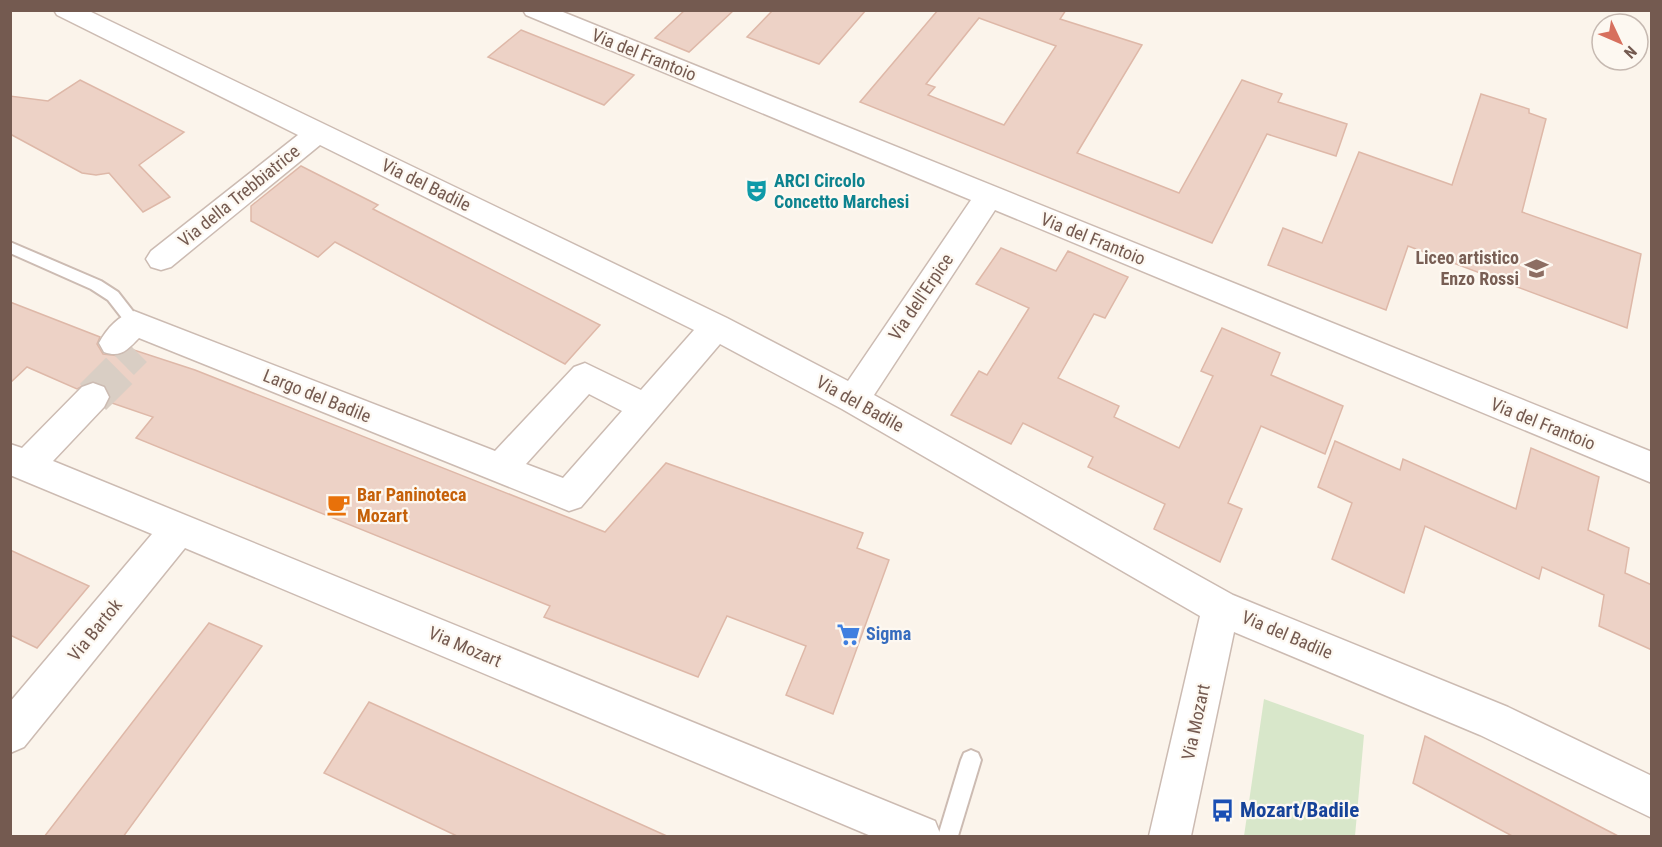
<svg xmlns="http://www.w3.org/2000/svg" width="1662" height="847" viewBox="0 0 1662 847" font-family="'Roboto Condensed',sans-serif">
<rect width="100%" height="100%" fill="#fbf4eb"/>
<!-- green -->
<path fill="#d8e7ca" d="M1264,699L1364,735L1355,836H1244Z"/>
<!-- building -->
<g fill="#edd2c6" stroke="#deb8a8" stroke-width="1.5" fill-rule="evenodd">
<path d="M685,10H734L689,52L655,38Z"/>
<path d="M773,10H866L819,64L747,37Z"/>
<path d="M938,10H1066L1060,19L1142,45L1077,153L1179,193L1242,80L1282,94L1278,102L1347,124L1336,156L1267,134L1212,243L860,102ZM979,18L1056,46L1004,125L928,95L935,87L926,84Z"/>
<path d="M521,30L634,75L604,105L488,57Z"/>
<path d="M80,80L184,132L139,165L170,197L143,212L109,173L96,175L82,173L10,134V96L48,101Z"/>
<path d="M1481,94L1529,109V113L1546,119L1522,212L1641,254L1627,328L1408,246L1386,310L1268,265L1283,228L1322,243L1359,152L1452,185Z"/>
<path d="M301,166L378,205L373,209L600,325L565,364L335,242L318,257L251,221V206Z"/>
<path d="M1001,248L1056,271L1068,251L1128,277L1105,318L1094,314L1058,378L1119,406L1114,417L1179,448L1213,376L1201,371L1222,328L1280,353L1271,375L1343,406L1325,454L1261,426L1228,503L1242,509L1220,562L1154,529L1165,504L1088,467L1093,457L1023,423L1011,444L951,415L979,371L987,375L1029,308L976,284Z"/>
<path d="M10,302L100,337L97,344L103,354L120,356L131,349L195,370L605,532L666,463L863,533L857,548L889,560L833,714L786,695L806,646L727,616L698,677L544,617L550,606L136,438L153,417L109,402L111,396L105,385L92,381L77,389L27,367L10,383Z"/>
<path d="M1335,441L1400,470L1403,459L1516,509L1531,448L1599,477L1588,530L1629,548L1625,573L1652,585V650L1599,626L1604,595L1542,567L1539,579L1425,526L1404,593L1332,559L1352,503L1318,487Z"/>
<path d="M10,550L89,586L37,648L10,635Z"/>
<path d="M209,623L262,646L123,837H44Z"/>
<path d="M369,702L669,837H459L324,773Z"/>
<path d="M1425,736L1535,793L1620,837H1514L1413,783Z"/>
</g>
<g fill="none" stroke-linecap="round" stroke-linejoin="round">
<!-- minor-tunnel-far1 -->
<path stroke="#d9cec4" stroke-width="28" stroke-dasharray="28 14" stroke-linecap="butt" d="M124,365L137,352"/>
<!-- minor-tunnel -->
<path stroke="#d9cec4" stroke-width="37" stroke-dasharray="37 18" stroke-linecap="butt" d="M93,397L126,364"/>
<defs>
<g id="service">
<path d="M10,242L101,281L118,292L139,319L142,323L139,327H129L108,300L91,289L10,253Z"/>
<path d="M971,750L978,753L981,760L958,836H938L961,760L964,753Z"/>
</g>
<g id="minor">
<path d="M54,10H87L727,318L848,381L971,200L526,15L523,10H558L1652,452V483L995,210L874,395L1233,595L1508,707L1652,776V818L1480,735L1234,632L1191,836H1149L1200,616L842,409L720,344L581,507L569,511L139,338C127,350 121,358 104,352L99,343C107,328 119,316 134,311L495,451L574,367L585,363L641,390L694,330L320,145L171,267L161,270L151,267L146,259L151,251L298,135L57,15ZM589,394L622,411L563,478L526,464Z"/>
<path d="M93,383L104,387L109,397L104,407L53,461L935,821L941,836H871L185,548L24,747L10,753V702L152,534L10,475V444L22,448L82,387Z"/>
</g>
</defs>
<!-- service casing -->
<use href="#service" stroke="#ccbbb2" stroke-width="4"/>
<!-- minor casing -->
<use href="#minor" stroke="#ccbbb2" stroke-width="3"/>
<!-- service -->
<use href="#service" fill="#fff" fill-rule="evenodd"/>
<!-- minor -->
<use href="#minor" fill="#fff" fill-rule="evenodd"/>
</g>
<!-- icons -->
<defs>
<symbol id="theatre-bare" viewBox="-9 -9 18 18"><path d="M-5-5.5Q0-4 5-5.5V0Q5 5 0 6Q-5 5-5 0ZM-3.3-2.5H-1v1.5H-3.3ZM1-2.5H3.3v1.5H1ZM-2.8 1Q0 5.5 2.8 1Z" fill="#0f9aa8" stroke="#fdf8f1" stroke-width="2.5" paint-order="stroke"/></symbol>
<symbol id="school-bare" viewBox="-9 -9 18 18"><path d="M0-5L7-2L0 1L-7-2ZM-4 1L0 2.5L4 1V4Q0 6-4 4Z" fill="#8d6e63" stroke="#fdf8f1" stroke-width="2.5" paint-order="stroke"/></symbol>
<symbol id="cafe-bare" viewBox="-9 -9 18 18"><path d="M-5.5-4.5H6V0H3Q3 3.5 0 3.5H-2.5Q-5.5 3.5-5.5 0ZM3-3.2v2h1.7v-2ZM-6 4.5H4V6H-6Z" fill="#e8710a" stroke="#fdf8f1" stroke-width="2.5" paint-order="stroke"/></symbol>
<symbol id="supermarket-bare" viewBox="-9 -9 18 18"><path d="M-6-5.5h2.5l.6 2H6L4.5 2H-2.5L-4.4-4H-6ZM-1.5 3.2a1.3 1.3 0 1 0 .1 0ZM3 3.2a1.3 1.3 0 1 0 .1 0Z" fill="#3f7fe0" stroke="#fdf8f1" stroke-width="2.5" paint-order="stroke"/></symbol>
<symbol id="bus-bare" viewBox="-9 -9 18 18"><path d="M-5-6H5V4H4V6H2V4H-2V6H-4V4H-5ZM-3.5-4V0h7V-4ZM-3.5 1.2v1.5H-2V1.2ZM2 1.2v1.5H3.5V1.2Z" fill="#1a4fb4" stroke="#fdf8f1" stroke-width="2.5" paint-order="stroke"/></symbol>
</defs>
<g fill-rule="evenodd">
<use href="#theatre-bare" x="740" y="174" width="33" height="33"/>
<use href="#school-bare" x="1520" y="252" width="33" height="33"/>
<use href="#cafe-bare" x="322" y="488" width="33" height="33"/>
<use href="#supermarket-bare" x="832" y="618" width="33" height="33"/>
<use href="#bus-bare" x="1206" y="794" width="33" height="33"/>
</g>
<g text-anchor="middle" stroke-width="4.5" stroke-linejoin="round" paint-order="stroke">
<!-- street labels -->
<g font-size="18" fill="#745a50" stroke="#fdf8f1">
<text transform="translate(644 55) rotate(22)" y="6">Via del Frantoio</text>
<text transform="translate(426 185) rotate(26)" y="6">Via del Badile</text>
<text transform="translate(239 196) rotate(-39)" y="6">Via della Trebbiatrice</text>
<text transform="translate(1093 239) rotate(22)" y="6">Via del Frantoio</text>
<text transform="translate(921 297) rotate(-56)" y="6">Via dell'Erpice</text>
<text transform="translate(317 396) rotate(22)" y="6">Largo del Badile</text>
<text transform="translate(860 404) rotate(29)" y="6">Via del Badile</text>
<text transform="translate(1543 424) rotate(22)" y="6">Via del Frantoio</text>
<text transform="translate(95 630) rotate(-51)" y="6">Via Bartok</text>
<text transform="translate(1287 635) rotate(23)" y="6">Via del Badile</text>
<text transform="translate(465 647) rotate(23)" y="6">Via Mozart</text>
<text transform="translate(1196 722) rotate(-78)" y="6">Via Mozart</text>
</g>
<!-- culture labels -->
<g font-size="18" font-weight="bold" fill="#0d838f" stroke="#fdf8f1" text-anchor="start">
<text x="774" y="187">ARCI Circolo<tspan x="774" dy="21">Concetto Marchesi</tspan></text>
</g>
<!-- education labels -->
<g font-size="18" font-weight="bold" fill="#785e54" stroke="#fdf8f1" text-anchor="end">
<text x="1519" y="264">Liceo artistico<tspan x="1519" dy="21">Enzo Rossi</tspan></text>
</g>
<!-- food labels -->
<g font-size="18" font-weight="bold" fill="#c56008" stroke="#fdf8f1" text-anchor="start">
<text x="357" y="501">Bar Paninoteca<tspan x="357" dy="21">Mozart</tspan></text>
</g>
<!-- shop labels -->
<g font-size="18" font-weight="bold" fill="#366cbe" stroke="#fdf8f1" text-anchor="start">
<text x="866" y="640">Sigma</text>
</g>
<!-- near-transit labels -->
<g font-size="21" font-weight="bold" fill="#164399" stroke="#fdf8f1" text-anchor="start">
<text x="1240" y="817">Mozart/Badile</text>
</g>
</g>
<!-- border -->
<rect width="1662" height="847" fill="none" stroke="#745a50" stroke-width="24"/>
<!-- north arrow -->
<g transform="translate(1620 42) rotate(134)"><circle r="28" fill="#fdf8f1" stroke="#c6b9b1" stroke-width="1.5"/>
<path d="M0-4.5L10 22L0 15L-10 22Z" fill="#d7705e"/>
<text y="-9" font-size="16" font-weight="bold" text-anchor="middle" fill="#745a50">N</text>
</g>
</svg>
